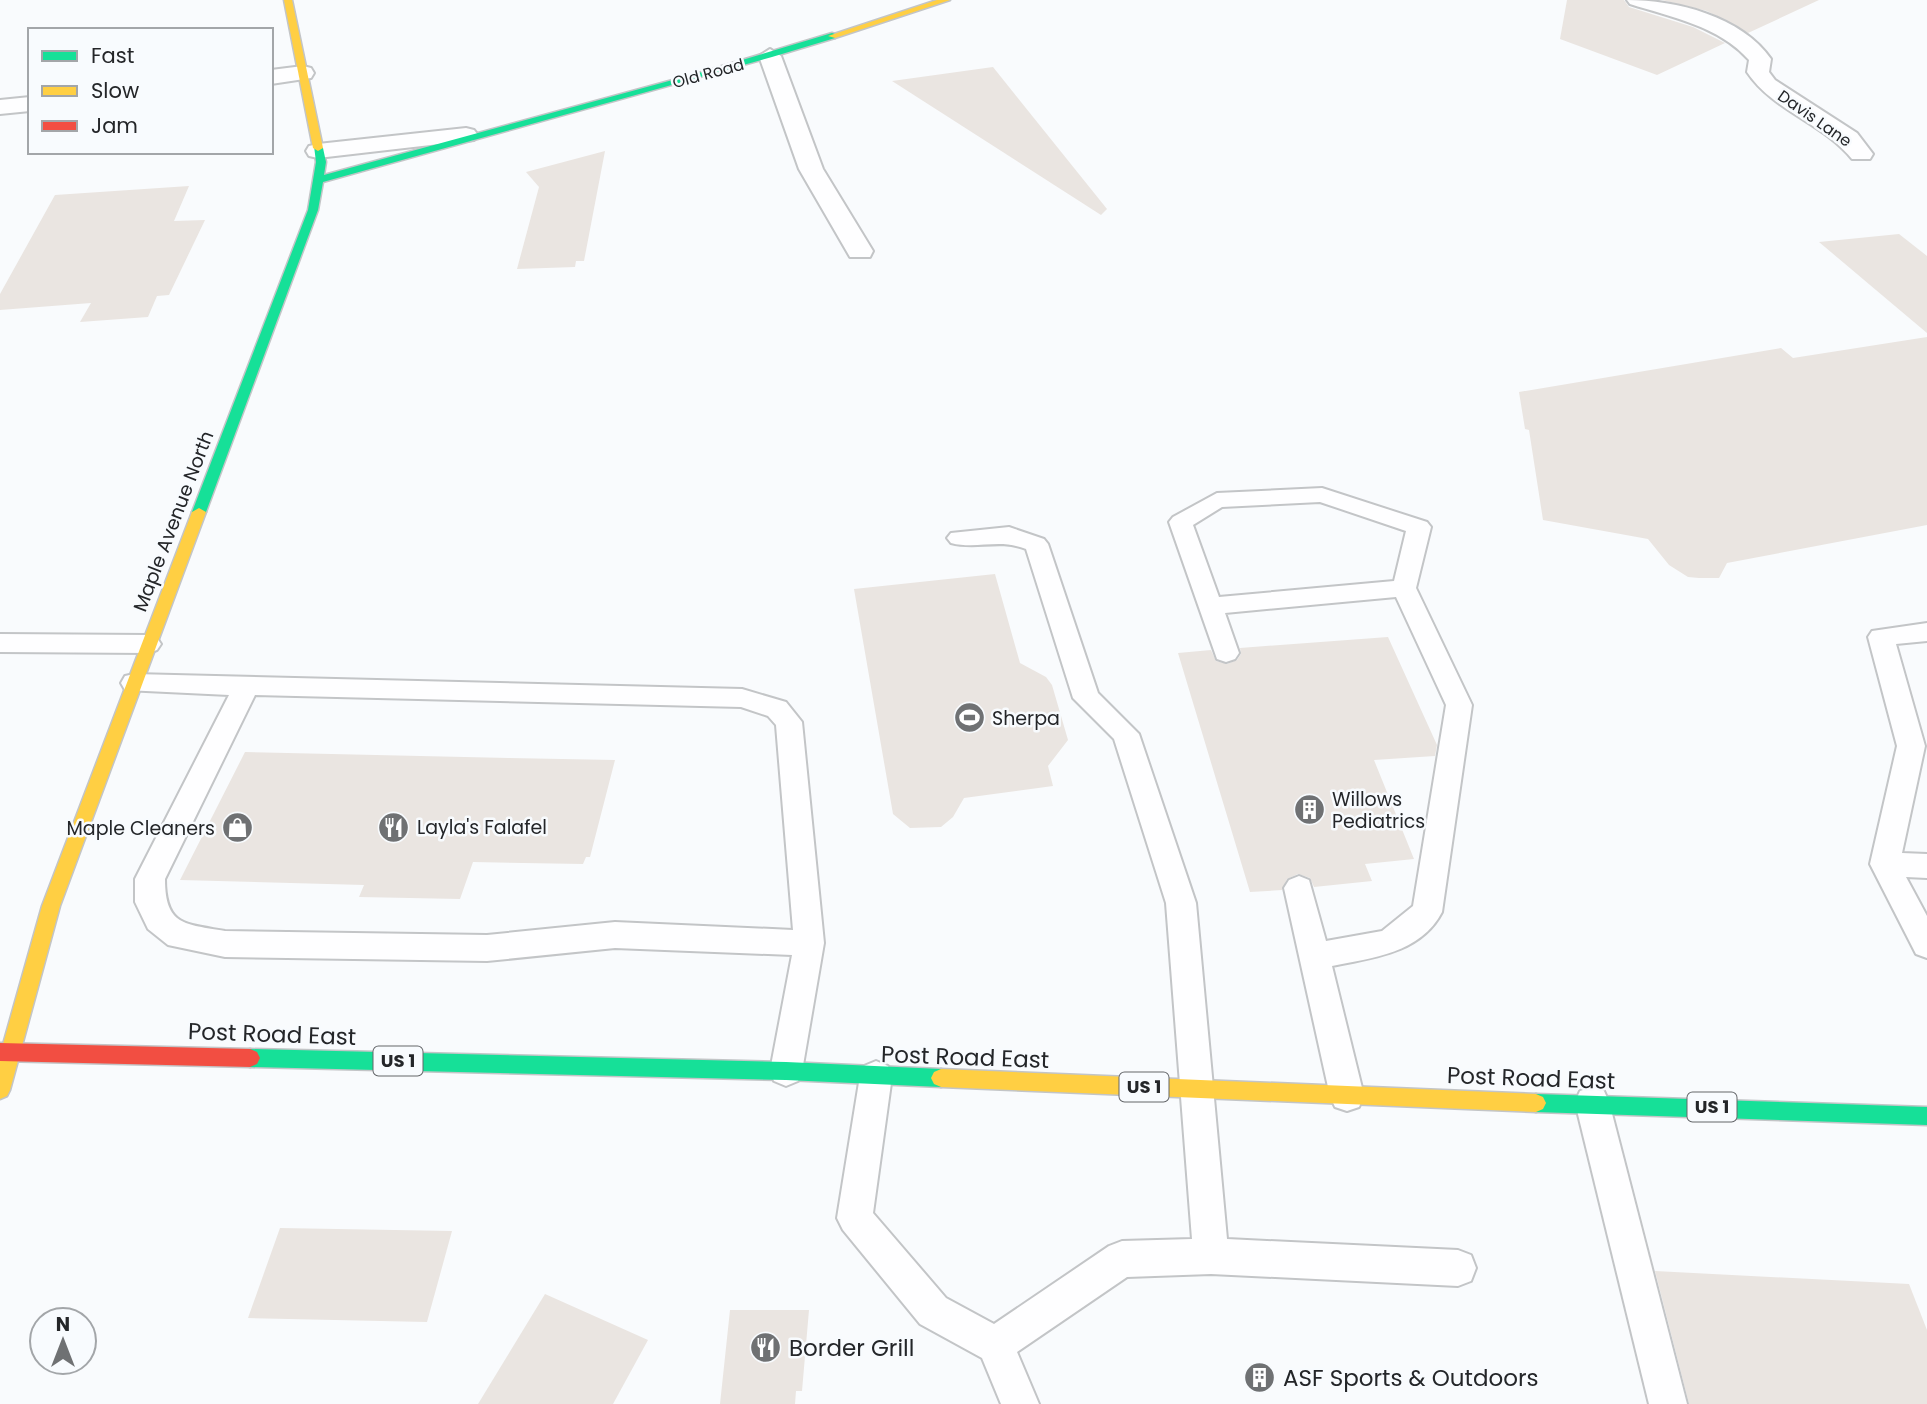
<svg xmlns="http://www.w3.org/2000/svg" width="1927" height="1404" viewBox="0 0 1927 1404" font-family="Poppins,sans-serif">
<rect width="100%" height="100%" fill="#f9fbfd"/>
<!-- building -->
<g fill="#eae5e1">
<path d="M1567,0H1624L1629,7L1693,27L1725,43L1657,75L1560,39Z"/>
<path d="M1662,0H1819L1748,33L1707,11Z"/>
<path d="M993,67L1107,209L1101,215L892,81Z"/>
<path d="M605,151L584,261H576L575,267L517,269L539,187L526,172Z"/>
<path d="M189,186L174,221L205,220L169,295L157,296L148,317L80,322L91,303L0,310V294L55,195Z"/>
<path d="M1899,234L1927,256V333L1819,242Z"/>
<path d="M1927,337V525L1727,563L1719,578H1699L1688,577L1669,565L1648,539L1543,520L1529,430L1525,429L1519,392L1781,348L1793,358Z"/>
<path d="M995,574L1020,663L1046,677L1052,685L1068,740L1048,766L1053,786L964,798L953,817L941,827L910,828L893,814L854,589Z"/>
<path d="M1388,637L1437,745L1435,756L1374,760L1414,859L1365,864L1372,881L1314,887L1310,878L1298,874L1287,879L1282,890L1250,892L1178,653L1211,650L1216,661L1227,664L1237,660L1241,654L1240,648Z"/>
<path d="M245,752L509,758L615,760L590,857H586L583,864L473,862L460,899L359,897L364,885L180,880Z"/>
<path d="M280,1228L452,1231L427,1322L248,1318Z"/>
<path d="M1655,1271L1909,1284L1927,1330V1404H1689Z"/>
<path d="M545,1294L648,1340L613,1404H478Z"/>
<path d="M730,1310H809L802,1391H796L795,1404H720Z"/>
</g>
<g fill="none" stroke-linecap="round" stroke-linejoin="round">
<defs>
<g id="lane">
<path d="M1322,488L1427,522L1431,527L1416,588L1472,705L1442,912C1421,953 1372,958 1332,966L1364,1096L1359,1107L1347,1111L1335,1107L1330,1096L1284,888L1289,880L1299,876L1309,880L1326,941L1382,931L1413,906L1446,705L1396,597L1225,613L1239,653L1235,659L1226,662L1217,659L1169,522L1173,517L1217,493ZM1320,502L1406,531L1394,581L1219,597L1193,525L1222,507Z"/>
<path d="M1009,527L1044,539L1048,544L1098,693L1139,734L1196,903L1227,1239L1458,1250L1471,1255L1476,1268L1471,1281L1458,1286L1211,1274L1127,1277L1017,1352L1039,1404H1001L982,1358L920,1324L843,1230L837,1218L860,1076L864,1066L876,1061L888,1066L892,1076L873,1213L946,1298L994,1324L1109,1246L1122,1241L1192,1239L1166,903L1114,739L1073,698L1026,549C998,538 977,550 951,543L947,538L951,533Z"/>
<path d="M1927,623V641L1896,644L1925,746L1902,853L1927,854V878L1906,877L1927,916V958L1916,954L1870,864L1897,746L1868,637L1872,631Z"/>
<path d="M0,634L148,635L157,638L161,644L157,650L148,653L0,652Z"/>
<path d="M134,674L742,689L786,702L802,722L824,943L802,1071L798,1081L786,1086L774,1081L770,1071L792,955L615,948L487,961L225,957L168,945L148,929L135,902V879L229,695L125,690L121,683L125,676ZM255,695L741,707L768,716L776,725L793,930L615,922L487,935L225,931C185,924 165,926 165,879Z"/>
<path d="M1592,1087L1604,1091L1609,1102L1687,1404H1649L1575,1102L1580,1091Z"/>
</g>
<g id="street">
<path d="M1627,0C1676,0 1741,16 1771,59L1769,72L1775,80L1857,133L1873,154L1870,159H1852C1823,123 1773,111 1747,72L1749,60C1719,26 1671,17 1630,4Z"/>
<path d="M770,49L781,56L823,169L873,251L870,257H850L799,169L759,56Z"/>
<path d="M303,66L311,68L314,73L311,78L271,84V70Z"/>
<path d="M30,97V111L0,114V100Z"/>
<path d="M466,128L474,130L478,135L474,140L318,158L309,156L306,151L309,146L318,144Z"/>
</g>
<g id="fast">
<path d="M832,33L835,34V38L772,57L323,182L318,210L206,512L204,515H194L192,512L308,210L316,162L314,146L323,148L326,162L324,175L702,72Z"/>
<path d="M250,1049L786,1062L941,1069L948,1072L951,1078L948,1084L941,1087L786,1080L250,1067L243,1064L240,1058L243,1052Z"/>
<path d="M1536,1094L1927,1107V1125L1536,1112L1529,1109L1526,1103L1529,1097Z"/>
</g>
<g id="slow">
<path d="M284,0H292L323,148L318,151L313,148Z"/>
<path d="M937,0H950L835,38L828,36Z"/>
<path d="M199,508L206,512L60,906L10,1090L7,1096L0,1099V1055L42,906L192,512Z"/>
<path d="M941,1069L1536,1094L1543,1097L1546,1103L1543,1109L1536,1112L941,1087L934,1084L931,1078L934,1072Z"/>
</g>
<path id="jam" d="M0,1043L250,1049L257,1052L260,1058L257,1064L250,1067L0,1061Z"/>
</defs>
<!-- lane casing -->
<use href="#lane" stroke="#c3c5c7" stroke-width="4"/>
<!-- street casing -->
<use href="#street" stroke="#c3c5c7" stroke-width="4"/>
<!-- fast casing -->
<use href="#fast" stroke="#c3c5c7" stroke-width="3"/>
<!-- slow casing -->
<use href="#slow" stroke="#c3c5c7" stroke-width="3"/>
<!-- jam casing -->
<use href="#jam" stroke="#c3c5c7" stroke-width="3"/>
<!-- lane -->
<use href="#lane" fill="#fefeff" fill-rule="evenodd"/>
<!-- street -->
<use href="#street" fill="#fefeff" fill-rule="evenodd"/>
<!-- fast -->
<use href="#fast" fill="#16e098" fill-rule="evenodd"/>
<!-- slow -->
<use href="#slow" fill="#ffcf43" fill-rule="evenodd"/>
<!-- jam -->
<use href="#jam" fill="#f24e42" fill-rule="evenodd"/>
</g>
<!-- icons -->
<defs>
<symbol id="stadium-disc" viewBox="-11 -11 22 22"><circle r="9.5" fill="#6f7173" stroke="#f8fbfe"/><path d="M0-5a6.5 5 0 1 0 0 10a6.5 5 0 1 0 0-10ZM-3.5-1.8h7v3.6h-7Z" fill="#fff"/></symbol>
<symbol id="building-disc" viewBox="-11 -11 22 22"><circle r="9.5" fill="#6f7173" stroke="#f8fbfe"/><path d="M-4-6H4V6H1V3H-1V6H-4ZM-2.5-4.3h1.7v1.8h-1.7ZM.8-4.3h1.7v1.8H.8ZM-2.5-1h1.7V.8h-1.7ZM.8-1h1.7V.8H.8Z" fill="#fff"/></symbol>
<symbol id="restaurant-disc" viewBox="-11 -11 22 22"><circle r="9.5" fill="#6f7173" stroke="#f8fbfe"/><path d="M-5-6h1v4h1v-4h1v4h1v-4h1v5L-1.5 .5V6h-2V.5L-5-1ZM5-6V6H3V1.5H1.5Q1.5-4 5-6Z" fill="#fff"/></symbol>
<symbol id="shop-disc" viewBox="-11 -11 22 22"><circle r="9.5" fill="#6f7173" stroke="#f8fbfe"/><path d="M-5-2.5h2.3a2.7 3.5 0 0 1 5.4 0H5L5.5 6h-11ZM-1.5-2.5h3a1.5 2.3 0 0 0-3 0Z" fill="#fff"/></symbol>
</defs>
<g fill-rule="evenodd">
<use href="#stadium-disc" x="952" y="700" width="35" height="35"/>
<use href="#building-disc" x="1292" y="792" width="35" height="35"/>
<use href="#restaurant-disc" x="376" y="810" width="35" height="35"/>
<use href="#shop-disc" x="220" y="810" width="35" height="35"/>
<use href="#restaurant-disc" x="748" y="1330" width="35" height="35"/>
<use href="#building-disc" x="1242" y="1360" width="35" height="35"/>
</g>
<g text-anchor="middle" stroke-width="5" stroke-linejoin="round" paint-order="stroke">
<!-- far-street labels -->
<g font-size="16" fill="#242629" stroke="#f8fbfe">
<text transform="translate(708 73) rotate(-15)" y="6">Old Road</text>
<text transform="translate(1815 118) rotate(35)" y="6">Davis Lane</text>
</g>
<!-- shield labels -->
<g fill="#f8fbfe" stroke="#646669" stroke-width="2">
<rect x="373.5" y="1046.5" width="49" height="29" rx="5"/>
<rect x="1119.5" y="1072.5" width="49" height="29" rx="5"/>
<rect x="1687.5" y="1092.5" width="49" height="29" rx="5"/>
</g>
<g font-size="18" font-weight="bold" fill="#242629">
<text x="398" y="1067">US 1</text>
<text x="1144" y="1093">US 1</text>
<text x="1712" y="1113">US 1</text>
</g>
<!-- street labels -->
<g font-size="19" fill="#242629" stroke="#f8fbfe">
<text transform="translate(173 521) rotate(-69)" y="7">Maple Avenue North</text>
</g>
<!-- poi labels -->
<g font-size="19" fill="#242629" stroke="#f8fbfe" text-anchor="start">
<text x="992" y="725">Sherpa</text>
<text x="1332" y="806">Willows<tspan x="1332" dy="22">Pediatrics</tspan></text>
<text x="417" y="834">Layla's Falafel</text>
<text x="215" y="835" text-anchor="end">Maple Cleaners</text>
</g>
<!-- near-street labels -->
<g font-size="23" fill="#242629" stroke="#f8fbfe">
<text transform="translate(272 1034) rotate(2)" y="8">Post Road East</text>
<text transform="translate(965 1057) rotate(2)" y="8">Post Road East</text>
<text transform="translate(1531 1078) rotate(2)" y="8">Post Road East</text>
</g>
<!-- near-poi labels -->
<g font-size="23" fill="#242629" stroke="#f8fbfe" text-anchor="start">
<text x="789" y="1356">Border Grill</text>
<text x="1283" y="1386">ASF Sports &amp; Outdoors</text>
</g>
</g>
<!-- legend -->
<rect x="28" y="28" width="245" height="126" fill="#f8fbfe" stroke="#a3a6a9" stroke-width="2"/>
<rect x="42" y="51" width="35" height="10" fill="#16e098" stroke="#a3a6a9" stroke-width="2"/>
<text x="91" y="63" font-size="21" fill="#242629">Fast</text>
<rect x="42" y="86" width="35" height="10" fill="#ffcf43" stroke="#a3a6a9" stroke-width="2"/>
<text x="91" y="98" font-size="21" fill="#242629">Slow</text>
<rect x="42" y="121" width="35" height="10" fill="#f24e42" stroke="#a3a6a9" stroke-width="2"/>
<text x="91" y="133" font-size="21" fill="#242629">Jam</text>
<!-- north arrow -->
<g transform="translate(63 1341)"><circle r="33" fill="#f8fbfe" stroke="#a3a6a9" stroke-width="2"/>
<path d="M0-5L12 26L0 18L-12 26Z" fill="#6f7173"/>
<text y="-10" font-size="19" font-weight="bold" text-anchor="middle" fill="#242629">N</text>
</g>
</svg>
